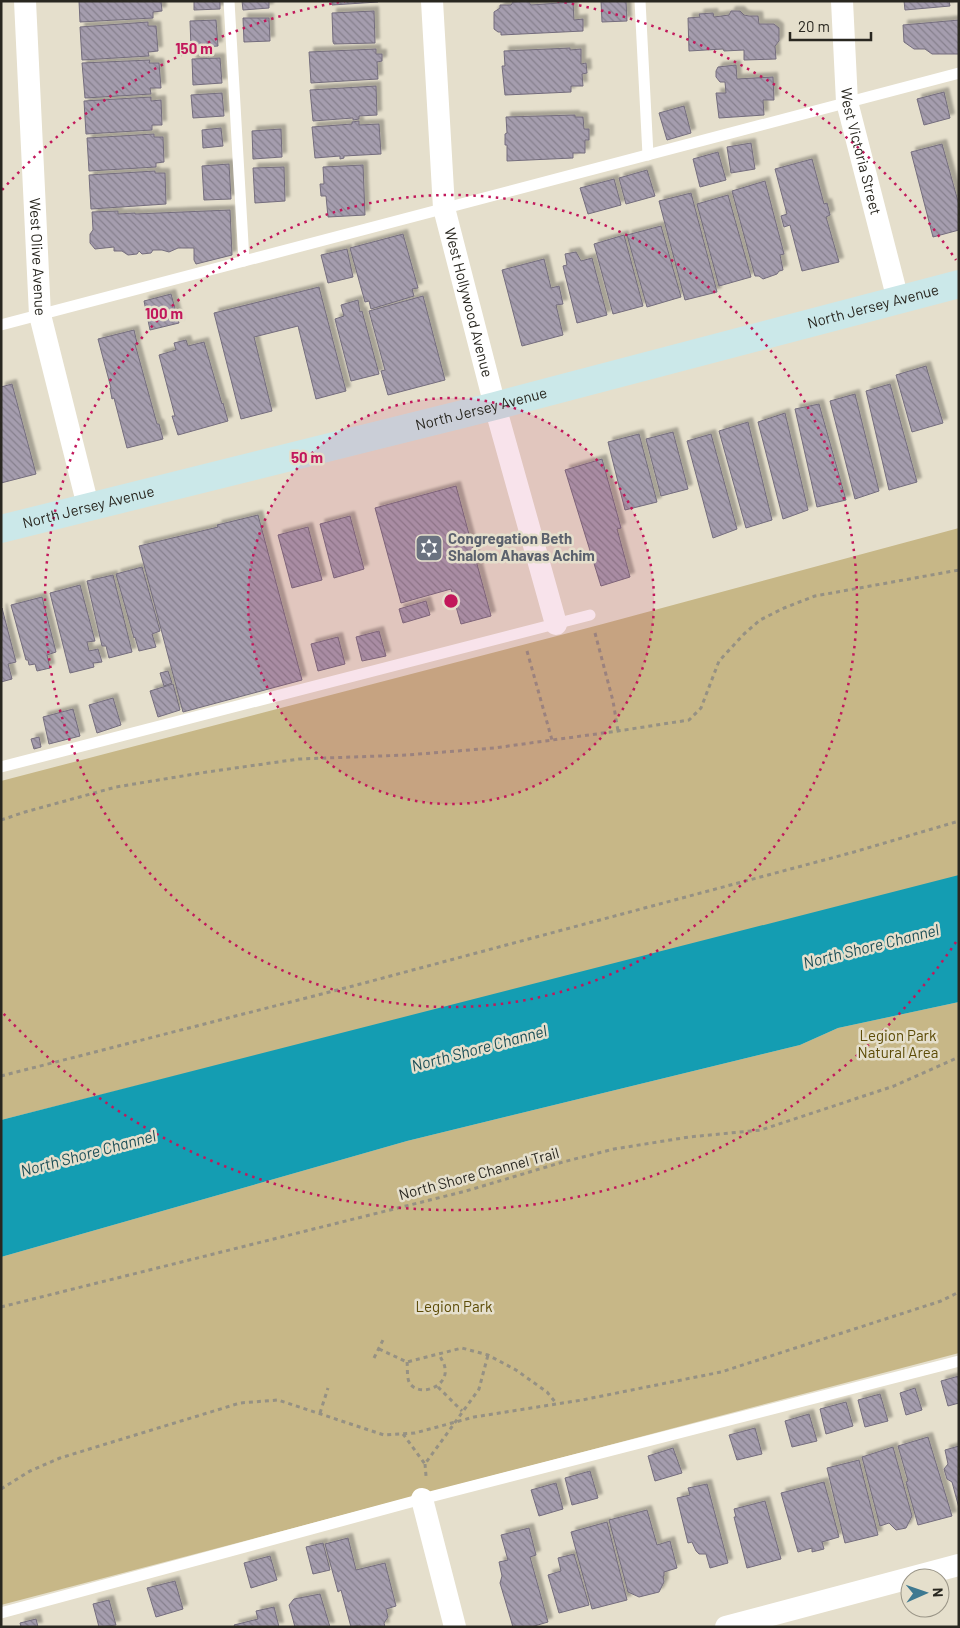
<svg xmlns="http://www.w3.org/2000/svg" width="960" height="1628" viewBox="0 0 960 1628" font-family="Barlow,sans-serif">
<defs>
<pattern id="building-back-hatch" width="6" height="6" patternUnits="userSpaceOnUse" patternTransform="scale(1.25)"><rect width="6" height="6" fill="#a59dae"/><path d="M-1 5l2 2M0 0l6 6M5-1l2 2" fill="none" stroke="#86808d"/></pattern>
<filter id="shadow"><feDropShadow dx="4.5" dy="-4.5" stdDeviation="1" flood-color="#0004"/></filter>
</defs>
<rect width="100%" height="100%" fill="#e5dfcc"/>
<!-- park -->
<g fill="#c7b787">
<path d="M959,528V879L1,1120V781L599,625Z"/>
<path d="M959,1002V1353L1,1605V1257L407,1141L800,1045L838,1028Z"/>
</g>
<!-- water -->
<path fill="#149db2" d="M959,875V1002L838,1028L800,1045L407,1141L1,1257V1120Z"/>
<!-- building -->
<g fill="url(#building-back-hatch)" stroke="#746d7d" filter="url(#shadow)">
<path d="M79,1H161L162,11L153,12V18L80,22Z"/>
<path d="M194,1H220V9L194,10Z"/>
<path d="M242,1H269V8L243,10Z"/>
<path d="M332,1H378V2L332,5Z"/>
<path d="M528,1L531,5L573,2L574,20L583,19V31L501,35V32H498L494,29V12L500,8V5H511L513,2Z"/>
<path d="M601,1H626L627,21L602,22Z"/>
<path d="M904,1H949L950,6L905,10Z"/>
<path d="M374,11L375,43L334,44L333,42L332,13Z"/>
<path d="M731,11H740L744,15L749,16H758L759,24H774L779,28V41L775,46L776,59L744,60V50L724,51L723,49L689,51L688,18L700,17L699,14L713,13L714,17L729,15Z"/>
<path d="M243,18H269L270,41L244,42Z"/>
<path d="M216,20L218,46L191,48L190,21Z"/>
<path d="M959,20V54H932L925,49H914L904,42L903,25Z"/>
<path d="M148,22V26H156L158,51L148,52L149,56L82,60L80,27Z"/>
<path d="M570,48V50L581,49V64L586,63L587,73L582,74L583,86H571V92L505,95L502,66H505L504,51Z"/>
<path d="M376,49V54H382V61L377,62L378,79L311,83L309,52Z"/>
<path d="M220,58L222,83L193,85L192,59Z"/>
<path d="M150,60L149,63H159L161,88H150L151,94L85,98L82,63Z"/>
<path d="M736,65L737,79L773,77L774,100H763L764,115L719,118L716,93H726L725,82H720L716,77V71L718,67Z"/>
<path d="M376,86L377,115L359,116V119L353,120V118L313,121L310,90Z"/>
<path d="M944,92L950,118L924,125L917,99Z"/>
<path d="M222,93L224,116L193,118L191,95Z"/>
<path d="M151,97V101L161,100L162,125H152V130L86,134L84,101Z"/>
<path d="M684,106L691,133L667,140L659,113Z"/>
<path d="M575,115V117H583L584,129H589V140H585V153H573V158L507,161V145H505V134L507,133L506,117Z"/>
<path d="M359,121V125L379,124L381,154L344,156V158L340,159V156L315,158L312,127L352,124V122Z"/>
<path d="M221,128L223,146L203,148L202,130Z"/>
<path d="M281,129L282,157L253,159L252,131Z"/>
<path d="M154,134V137H163L164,162L156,163V167L89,171L87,138Z"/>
<path d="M751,143L755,169L731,173L727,147Z"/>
<path d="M942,144L959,205V230L933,237L911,152Z"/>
<path d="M718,152L726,180L700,187L693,159Z"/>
<path d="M812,159L824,204L827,203L830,215L826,217L839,262L802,271L790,225L784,227L781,216L787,214L775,169Z"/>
<path d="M229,164L231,199L204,200L202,166Z"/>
<path d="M363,165L365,215L328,217L326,196H321L320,184H324L323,167Z"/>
<path d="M284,167L285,201L255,203L253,168Z"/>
<path d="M647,170L655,196L626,204L619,178Z"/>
<path d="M155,171V173H165L166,204L91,209L89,175Z"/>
<path d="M614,179L621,205L588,214L580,188Z"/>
<path d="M765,181L784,254L780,255L783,270L779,271L777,274L763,279L759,276H755L732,191Z"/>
<path d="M691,193L717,292L685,300L659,201Z"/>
<path d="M728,195L751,277L719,286L697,204Z"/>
<path d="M230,210L232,255L196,264L194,260V248H178L169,252L162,250H153L151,253L142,254L139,251L137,254L128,255L122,251H114V247L95,249L90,243V234L93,230L92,212L118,211V214L135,213V214Z"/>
<path d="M661,226L681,297L647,307L627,235Z"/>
<path d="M403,234L418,288L412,289L414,296L371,309L369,301L365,302L350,248Z"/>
<path d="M624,235L643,306L613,314L594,244Z"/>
<path d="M347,249L353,277L328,283L321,255Z"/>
<path d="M576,252L581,261L592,258L607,315L577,323L563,266L567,265L565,254Z"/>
<path d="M544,259L551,288L559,286L563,304L556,305L563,335L522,346L502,270Z"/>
<path d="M319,287L346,391L316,399L298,326L254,337L272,411L241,419L214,313Z"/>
<path d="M171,294L179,323L150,330L144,301Z"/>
<path d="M423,296L445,380L388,395L381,371L385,370L369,311Z"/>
<path d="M358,300L360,312L362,311L379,374L351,381L335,319L344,316L341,305Z"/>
<path d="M134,330L137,343L135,344L157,424H159L163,439L127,448L114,398L112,399L110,388H111L98,339Z"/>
<path d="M186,340L188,346L204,342L222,404L223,403L228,421L178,435L172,416H175L159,355L176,350L174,343Z"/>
<path d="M926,366L943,423L912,432L896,375Z"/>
<path d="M12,384L36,474L1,483V387Z"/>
<path d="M890,384L917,482L889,490L866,391Z"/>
<path d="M855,394L879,491L855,499L830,401Z"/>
<path d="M819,404L846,500L817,507L795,409Z"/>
<path d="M785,413L808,510L783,519L758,422Z"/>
<path d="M748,422L772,520L746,528L719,431Z"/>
<path d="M673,432L688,489L661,496L646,439Z"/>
<path d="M639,434L657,502L625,510L608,442Z"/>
<path d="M711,434L737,529L713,538L687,441Z"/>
<path d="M602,459L621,528L617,529L630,577L601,586L565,470Z"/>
<path d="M456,486L491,616L461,624L451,589L401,603L375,508Z"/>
<path d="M258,515L302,680L183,712L139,546L214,528L218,527L217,525Z"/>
<path d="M350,516L364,569L334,578L320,524Z"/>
<path d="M308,527L322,580L292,588L278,535Z"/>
<path d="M142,567L160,631L152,634L156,647L139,651L135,637L134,638L116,574Z"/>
<path d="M113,575L132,652L109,658L106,646H102L87,581Z"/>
<path d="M80,585L95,641L87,642L89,651L98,649L102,662L93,663L94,667L70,673L50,593Z"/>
<path d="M42,597L56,652L47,655L50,668L37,671L35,664L29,665L28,660H26L11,605Z"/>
<path d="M426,601L430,615L403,623L399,609Z"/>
<path d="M2,608L16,662L8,664L12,679L1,682Z"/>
<path d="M379,631L386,656L362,661L356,637Z"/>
<path d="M338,637L345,664L318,671L311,644Z"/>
<path d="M168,671L172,683L164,686L160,673Z"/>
<path d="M173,684L180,710L158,717L150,691Z"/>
<path d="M113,698L121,725L97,733L89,705Z"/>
<path d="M73,709L80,736L49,744L43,717Z"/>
<path d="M39,737L41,747L34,749L31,739Z"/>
<path d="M959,1376V1403L948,1406L941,1381Z"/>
<path d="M915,1388L922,1410L906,1415L900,1393Z"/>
<path d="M880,1394L888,1421L865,1427L858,1400Z"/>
<path d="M846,1402L853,1426L826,1434L820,1409Z"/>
<path d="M809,1414L817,1441L792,1447L785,1421Z"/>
<path d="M755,1428L762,1454L737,1460L729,1435Z"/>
<path d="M928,1437L952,1516L918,1525L906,1482L908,1481L898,1446Z"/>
<path d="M959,1446V1508L952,1482L947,1479L944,1469L948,1464L945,1450Z"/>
<path d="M893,1447L912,1516L906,1528L896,1530L889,1523L880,1526L862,1457Z"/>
<path d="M673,1448L682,1473L655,1481L648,1456Z"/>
<path d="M859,1460L878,1535L845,1543L827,1468Z"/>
<path d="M590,1471L598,1498L572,1505L565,1478Z"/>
<path d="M824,1482L839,1537L822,1542L824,1549L812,1552V1548L798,1552L781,1493Z"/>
<path d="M556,1483L563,1509L539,1516L531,1490Z"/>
<path d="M707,1484L728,1563L710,1568L706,1554H699L696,1551L692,1542L688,1543L677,1498L690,1495L688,1488Z"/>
<path d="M765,1501L781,1559L747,1568L734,1517H736L734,1509Z"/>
<path d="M647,1510L657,1545L670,1541L677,1568L664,1572V1576H663L664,1582L659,1592L639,1597L628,1592L609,1520Z"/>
<path d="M607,1522L627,1600L592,1609L571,1532Z"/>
<path d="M529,1528L536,1555L530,1557L548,1622L531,1627H513L500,1583L502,1576L499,1562L508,1560L501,1535Z"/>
<path d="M348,1538L356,1570L385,1563L396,1606L386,1609L388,1617L384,1623L385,1627H360V1625L351,1627L341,1590L338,1592L325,1544Z"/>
<path d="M323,1543L330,1570L313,1574L306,1547Z"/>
<path d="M574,1554L589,1605L559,1613L548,1575L561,1571L558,1558Z"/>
<path d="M270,1556L277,1580L251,1588L244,1563Z"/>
<path d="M175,1581L183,1609L156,1617L147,1588Z"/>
<path d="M320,1594L330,1627H295L289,1605L294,1599Z"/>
<path d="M109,1600L116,1625L99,1627L93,1604Z"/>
<path d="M274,1607L279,1627H235L234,1625L258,1619L256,1611Z"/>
<path d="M36,1619L38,1627H21L20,1623Z"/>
</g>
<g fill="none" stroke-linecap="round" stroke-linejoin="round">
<!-- path -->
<g stroke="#969183" stroke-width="3" stroke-dasharray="4 4" stroke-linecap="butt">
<path d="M595,633L613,701L618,731"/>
<path d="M527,651L552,740"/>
<path d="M1,820L25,812L116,787L207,772L299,759L407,755L494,748L618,731L689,720L701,708L719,661L744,634L760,620L784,608L815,596L959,570"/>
<path d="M1,1076L353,986L854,852L959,821"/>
<path d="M1,1307L466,1191L563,1162L614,1149L689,1137L761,1130L894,1086L959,1057"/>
<path d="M379,1349L407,1362L462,1348L488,1355L516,1370L547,1392L556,1403"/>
<path d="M374,1358L384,1338"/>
<path d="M407,1362C408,1368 406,1380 411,1385C423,1397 448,1385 445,1369C445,1364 441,1359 439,1354"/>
<path d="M438,1387L462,1411"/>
<path d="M320,1413L328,1388"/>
<path d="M403,1434L425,1464L479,1389L488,1355"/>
<path d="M425,1464L426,1476"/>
<path d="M1,1489L30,1471L60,1458L240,1403L278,1400L384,1435L415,1433L474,1417L582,1400L721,1372L941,1301L959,1292"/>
</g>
<!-- lane -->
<g stroke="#fff" stroke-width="11">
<path d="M229,1L244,261"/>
<path d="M640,1L648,155"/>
<path d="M1,325L959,73"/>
<path d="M1,767L590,615"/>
<path d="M1,1613L422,1499L959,1361"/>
</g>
<!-- street -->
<g stroke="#fff" stroke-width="22">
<path id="s1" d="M25,1L40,315L88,506"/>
<path id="s2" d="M432,1L444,208L495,406L556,624"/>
<path id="s3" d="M842,1L847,102L898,300"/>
<path d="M422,1499L455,1627"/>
<path d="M726,1627L959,1565"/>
</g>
<!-- secondary -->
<path stroke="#cbe8e9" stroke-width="28" id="s4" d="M1,529L495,406L959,284"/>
</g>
<!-- distance rings -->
<circle cx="451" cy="601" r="203" fill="#c2185b" fill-opacity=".12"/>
<g fill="none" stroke="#c2185b" stroke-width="2.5" stroke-dasharray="2.5 5">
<circle cx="451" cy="601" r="203"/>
<circle cx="451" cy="601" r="406"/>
<path d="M956 942A609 609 0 0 1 2 1012M2 190A609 609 0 0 1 345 1M557 1A609 609 0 0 1 956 260"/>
</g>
<!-- icons -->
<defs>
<symbol id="synagogue-square" viewBox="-11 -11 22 22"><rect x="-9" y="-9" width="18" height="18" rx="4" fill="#6b7280" stroke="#e5dfcc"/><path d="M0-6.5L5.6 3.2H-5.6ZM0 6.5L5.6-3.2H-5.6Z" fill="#fff"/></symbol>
</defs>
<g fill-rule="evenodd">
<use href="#synagogue-square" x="413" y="532" width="32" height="32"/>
</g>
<g text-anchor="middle" stroke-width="5" stroke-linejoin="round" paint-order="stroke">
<!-- street labels -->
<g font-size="15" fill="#292720" stroke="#e5dfcc">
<text dy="5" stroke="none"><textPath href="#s3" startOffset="152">West Victoria Street</textPath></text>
<text dy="5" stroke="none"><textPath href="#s1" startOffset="256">West Olive Avenue</textPath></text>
<text dy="5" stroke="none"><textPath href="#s2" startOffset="305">West Hollywood Avenue</textPath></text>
<text dy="5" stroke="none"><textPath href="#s4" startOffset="900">North Jersey Avenue</textPath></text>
<text dy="5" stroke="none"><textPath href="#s4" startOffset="495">North Jersey Avenue</textPath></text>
<text dy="5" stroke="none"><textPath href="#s4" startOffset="90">North Jersey Avenue</textPath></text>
<text transform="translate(479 1174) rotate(-15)" y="5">North Shore Channel Trail</text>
</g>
<!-- worship labels -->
<g font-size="15" font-weight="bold" fill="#5b616d" stroke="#e5dfcc" text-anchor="start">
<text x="448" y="544">Congregation Beth<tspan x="448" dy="17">Shalom Ahavas Achim</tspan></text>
</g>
<!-- park labels -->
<g font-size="15" fill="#5c4b06" stroke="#e5dfcc">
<text x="898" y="1041">Legion Park<tspan x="898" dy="17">Natural Area</tspan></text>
<text x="454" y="1312">Legion Park</text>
</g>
<!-- water labels -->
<g font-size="16" font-style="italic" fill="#1b4e57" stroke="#e5dfcc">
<text transform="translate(871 946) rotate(-14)" y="6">North Shore Channel</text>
<text transform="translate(479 1048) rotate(-15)" y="6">North Shore Channel</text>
<text transform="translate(88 1153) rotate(-15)" y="6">North Shore Channel</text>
</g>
</g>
<circle cx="451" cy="601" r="8" fill="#c2185b" stroke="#e5dfcc" stroke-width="2.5"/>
<g font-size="15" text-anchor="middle" font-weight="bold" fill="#c2185b" stroke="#e5dfcc" stroke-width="5" stroke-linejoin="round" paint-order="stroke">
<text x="194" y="54">150 m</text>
<text x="164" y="319">100 m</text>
<text x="307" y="463">50 m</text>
</g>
<!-- border -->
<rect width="960" height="1628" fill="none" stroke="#292720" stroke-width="5"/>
<!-- north arrow -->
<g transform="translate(925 1593) rotate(88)"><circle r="24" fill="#e5dfcc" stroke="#9a9587"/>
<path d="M0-4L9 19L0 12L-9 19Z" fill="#3e7991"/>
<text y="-8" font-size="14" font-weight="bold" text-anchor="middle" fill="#292720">N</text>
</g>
<!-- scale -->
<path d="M790 32v8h81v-8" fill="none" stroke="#292720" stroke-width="2.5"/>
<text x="798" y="32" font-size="15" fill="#292720" stroke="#e5dfcc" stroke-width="4" paint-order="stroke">20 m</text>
</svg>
